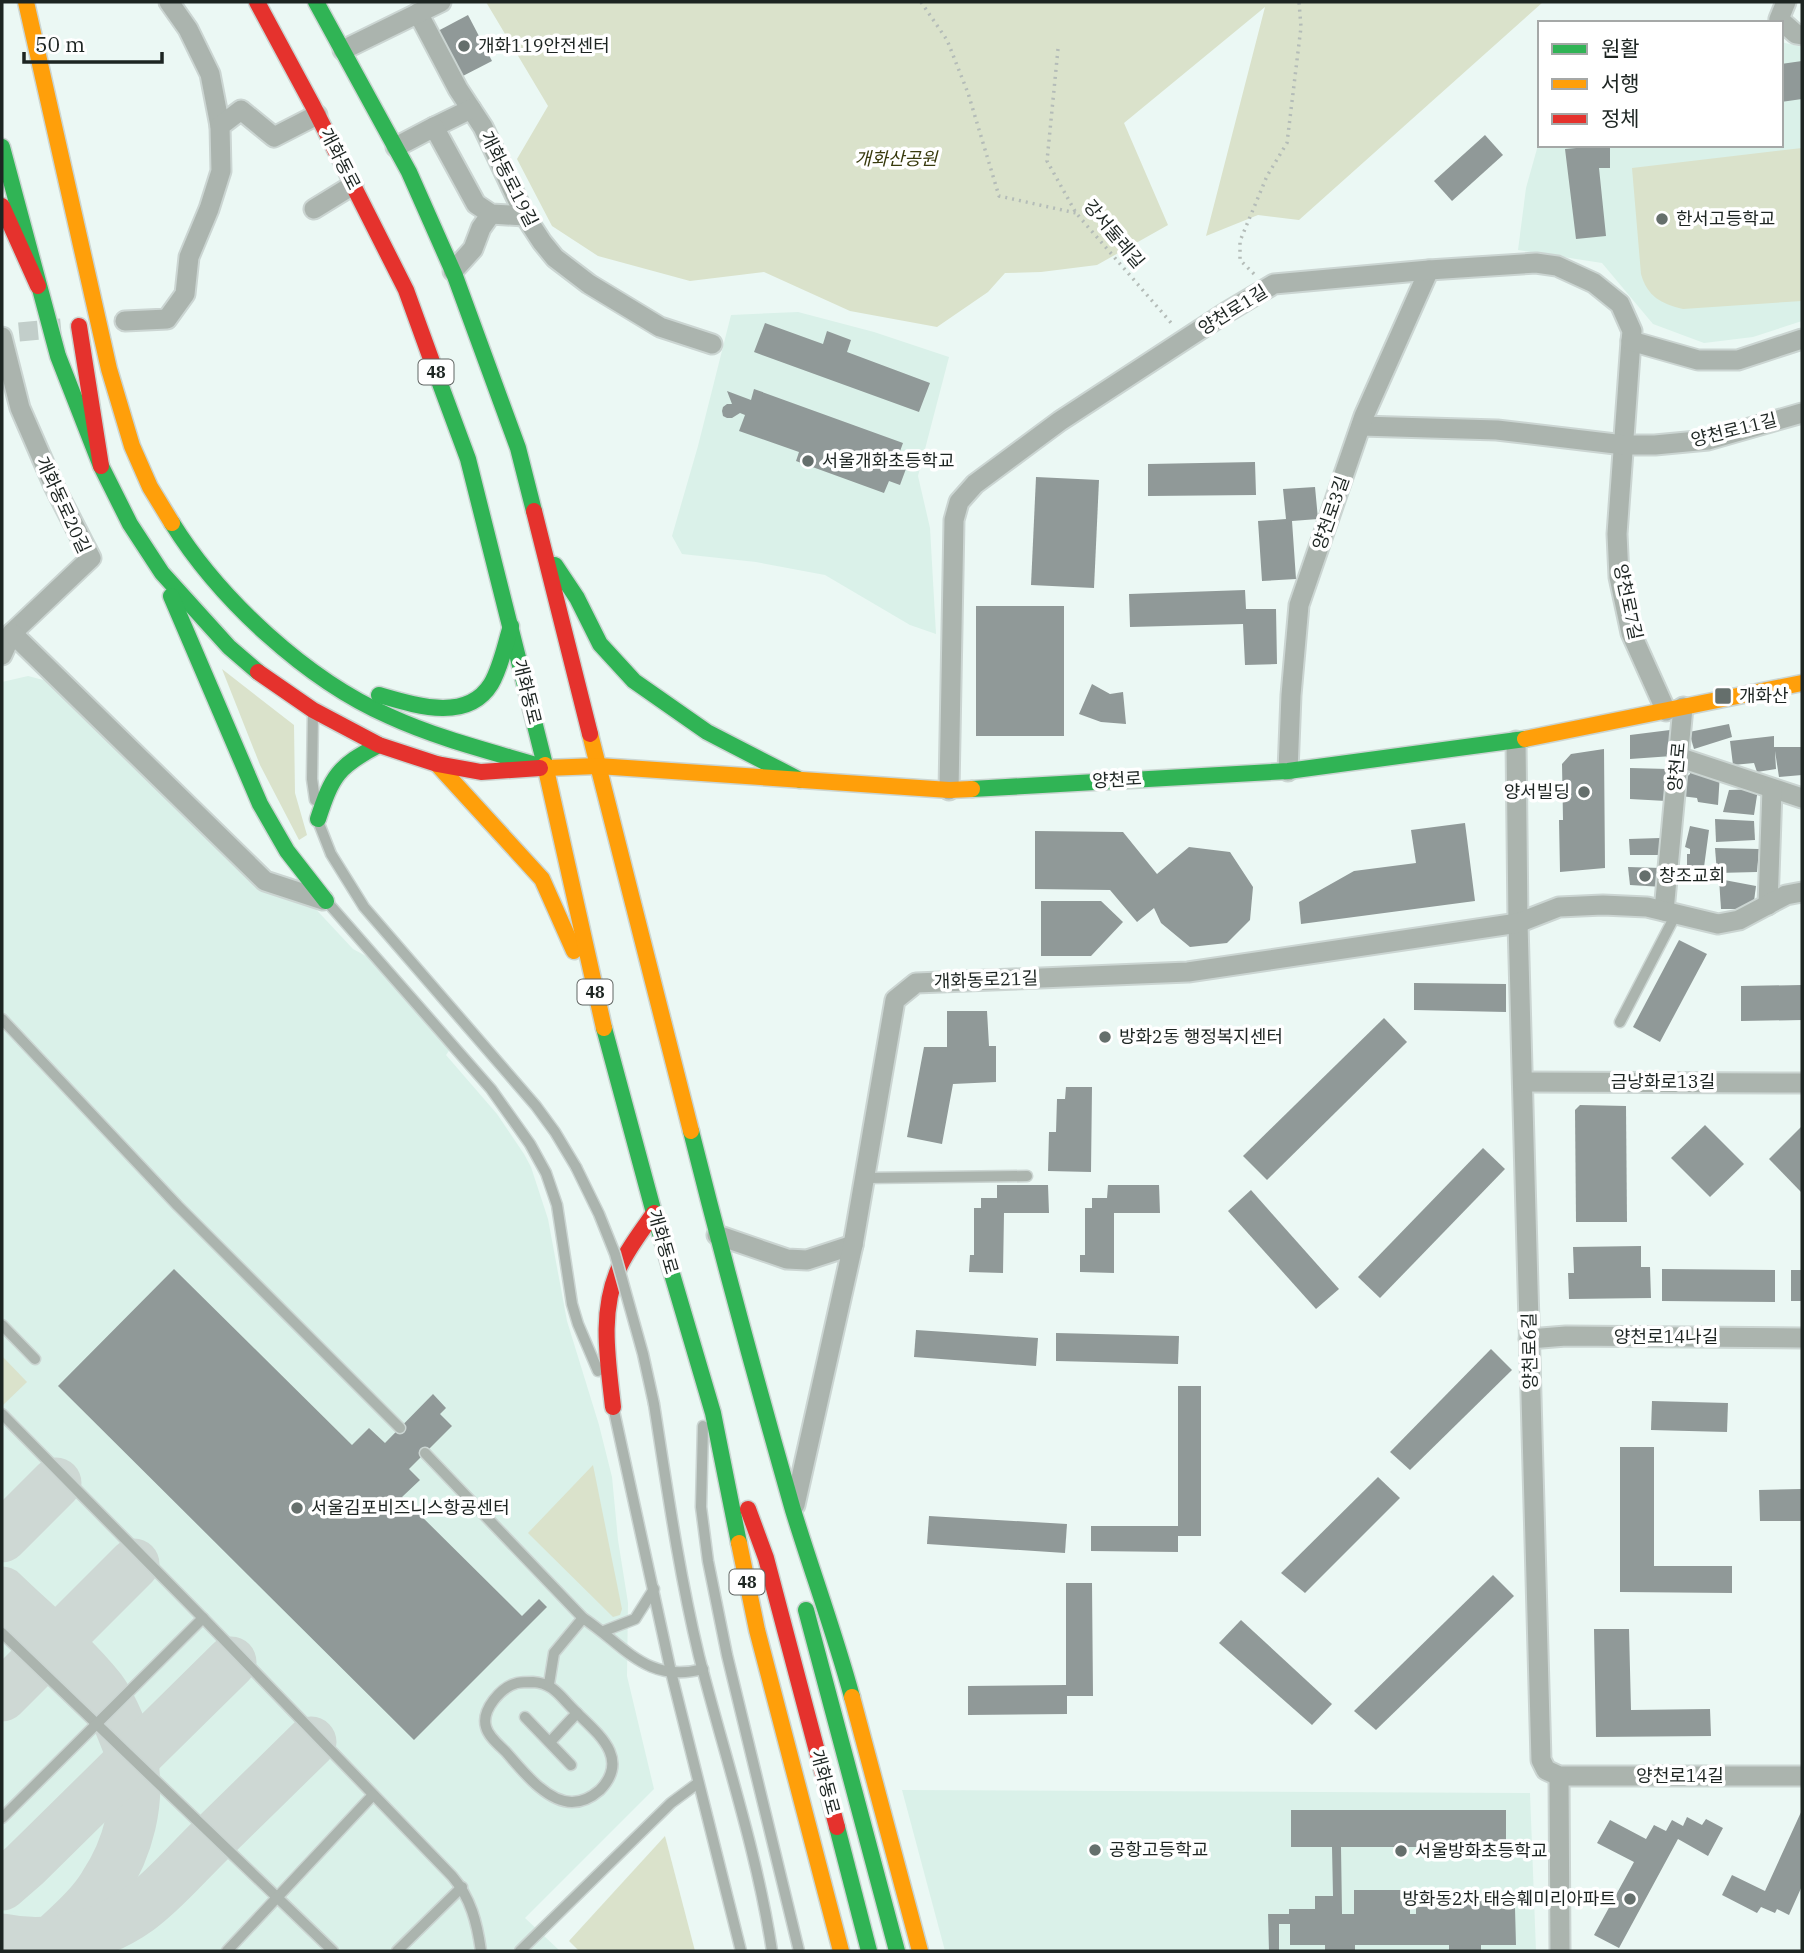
<svg xmlns="http://www.w3.org/2000/svg" width="1804" height="1953" viewBox="0 0 1804 1953" font-family="'IBM Plex Serif','Noto Sans KR',serif">
<rect width="100%" height="100%" fill="#ebf8f4"/>
<!-- built -->
<g fill="#daf1e9">
<path d="M1781,42L1802,47V321L1753,337L1704,343L1653,324L1602,263L1518,250L1526,188L1540,138V145H1781Z"/>
<path d="M798,312L874,332L949,357L918,476L930,528L936,634L910,625L825,575L756,562L682,554L672,536L698,446L731,315Z"/>
<path d="M28,676L51,682L264,886L311,904L353,949L366,956L451,1048L446,1055L497,1114L524,1154L531,1167L548,1219L567,1321L599,1425L612,1477L618,1540L628,1603L627,1676L654,1789L525,1918L560,1951H2V682Z"/>
<path d="M902,1790L1530,1793L1536,1951H945Z"/>
</g>
<!-- green -->
<g fill="#dae2cb">
<path d="M486,2H1543L1299,220L1258,215L1206,236L1265,7L1124,123L1168,225L1097,265L1041,272L1005,273L988,292L937,327L850,311L764,272L690,281L598,256L552,226L517,159L548,106Z"/>
<path d="M1802,148V301L1683,309C1661,304 1647,296 1641,274L1632,168Z"/>
<path d="M222,669L294,725L295,793L307,835L299,840L260,765Z"/>
<path d="M2,1356L27,1382L2,1406Z"/>
<path d="M593,1465L622,1609L620,1615L613,1617L528,1533Z"/>
<path d="M665,1836L695,1951H579L569,1941Z"/>
</g>
<g fill="none" stroke-linecap="round" stroke-linejoin="round">
<!-- taxiway -->
<g stroke="#ced8d4" stroke-width="51">
<path d="M2,1537L56,1483"/>
<path d="M2,1592C35,1624 72,1654 101,1690C110,1702 117,1718 123,1733C126,1741 130,1749 132,1758C141,1801 128,1849 104,1885C89,1910 62,1931 42,1951"/>
<path d="M2,1696L134,1564"/>
<path d="M2,1885L25,1865L231,1662"/>
<path d="M2,1939C49,1949 100,1937 139,1909C164,1891 189,1861 212,1839C245,1807 278,1774 311,1742"/>
</g>
</g>
<!-- building -->
<g fill="#909998">
<path d="M468,15L492,61L459,78L436,32Z"/>
<path d="M1802,61V99L1781,102V64Z"/>
<path d="M1485,135L1503,155L1452,201L1434,181Z"/>
<path d="M1610,145V168H1599L1606,236L1576,239L1565,149Z"/>
<path d="M765,323L823,344L827,331L851,340L847,352L930,383L919,412L754,352Z"/>
<path d="M754,389L903,443L899,454L910,458L900,485L889,481L884,493L796,461L799,452L739,431L745,415L740,413L732,418H727L723,416L722,411L723,407L727,404H732L727,391L751,400Z"/>
<path d="M1255,462L1256,495L1148,496V464Z"/>
<path d="M1036,477L1099,480L1094,588L1031,585Z"/>
<path d="M1315,487L1318,519L1292,521L1296,579L1262,581L1258,521L1286,519L1283,489Z"/>
<path d="M1245,590L1246,609H1276L1277,664L1245,665L1243,624L1130,627L1129,594Z"/>
<rect x="976" y="606" width="88" height="130"/>
<path d="M1092,684L1110,694L1123,692L1126,724L1101,722L1079,714Z"/>
<path d="M1729,724L1732,737L1694,749L1689,732Z"/>
<path d="M1670,730L1672,756L1630,759V735Z"/>
<path d="M1774,736V747H1802V775L1779,777L1775,751L1776,769L1757,772L1754,763L1733,765L1730,741Z"/>
<path d="M1604,749L1605,868L1560,872L1559,820H1563L1562,764L1571,754Z"/>
<path d="M1690,767L1720,773L1718,805L1698,802L1697,798L1681,796L1682,781L1690,774Z"/>
<path d="M1630,768L1668,769L1666,801L1630,799Z"/>
<path d="M1758,789L1754,815L1723,812L1729,790Z"/>
<path d="M1715,819L1754,821L1755,840L1716,842Z"/>
<path d="M1465,823L1475,901L1301,924L1299,902L1354,871L1416,863L1411,830Z"/>
<path d="M1690,826L1709,830L1704,867H1687V854H1690V849L1685,847Z"/>
<path d="M1035,831L1123,832L1157,874L1189,847L1230,852L1253,887L1250,920L1227,943L1190,947L1161,923L1154,908L1137,922L1110,890L1035,889Z"/>
<path d="M1660,838L1662,855H1630L1629,839Z"/>
<path d="M1715,848L1759,849L1757,872L1717,873Z"/>
<path d="M1628,867L1661,868L1663,887L1630,885Z"/>
<path d="M1719,879L1756,886L1753,909H1721Z"/>
<path d="M1041,901H1101L1123,922L1091,956H1041Z"/>
<path d="M1679,940L1707,954L1660,1042L1633,1027Z"/>
<path d="M1414,983L1506,984V1012L1414,1010Z"/>
<path d="M1802,985V1020L1741,1021V986Z"/>
<path d="M947,1011H987L989,1046H996V1082L953,1084L942,1144L907,1137L924,1047H947Z"/>
<path d="M1384,1018L1407,1042L1267,1180L1243,1156Z"/>
<path d="M1066,1087H1092L1091,1172L1048,1171L1049,1132H1056L1057,1099H1065Z"/>
<path d="M1580,1105L1626,1106L1627,1222H1576L1575,1110Z"/>
<path d="M1705,1125L1744,1164L1710,1197L1671,1158Z"/>
<path d="M1802,1126V1193L1769,1159Z"/>
<path d="M1483,1148L1505,1169L1380,1298L1358,1277Z"/>
<path d="M997,1185H1048L1049,1213H1004L1003,1273L969,1272L970,1255H974V1208H981V1198H997Z"/>
<path d="M1108,1185H1159L1160,1213H1114V1273L1080,1272V1255H1085V1208H1092V1198H1107Z"/>
<path d="M1251,1190L1339,1289L1316,1309L1228,1211Z"/>
<path d="M1641,1246V1267H1650L1651,1298L1569,1299L1568,1273H1574L1573,1247Z"/>
<path d="M174,1269L352,1445L369,1428L385,1443L433,1394L446,1408L440,1414L452,1426L409,1469L420,1480L402,1497L522,1616L539,1599L547,1607L414,1740L58,1386Z"/>
<path d="M1662,1269L1775,1270V1302L1662,1301Z"/>
<rect x="1791" y="1270" width="11" height="31"/>
<path d="M916,1330L1038,1338L1036,1366L914,1357Z"/>
<path d="M1056,1333L1179,1336L1178,1364L1056,1361Z"/>
<path d="M1491,1349L1512,1370L1410,1470L1390,1452Z"/>
<path d="M1178,1386H1201V1536H1178V1552L1091,1551V1526H1178Z"/>
<path d="M1652,1401L1728,1403L1727,1432L1651,1430Z"/>
<path d="M1620,1447H1654V1566H1732V1593L1620,1592Z"/>
<path d="M1378,1477L1400,1498L1305,1593L1281,1573Z"/>
<path d="M1802,1489V1521H1760L1759,1490Z"/>
<path d="M929,1516L1067,1524L1065,1553L927,1544Z"/>
<path d="M1493,1575L1514,1596L1376,1730L1354,1711Z"/>
<path d="M1066,1583H1092L1093,1696H1067V1714L968,1715V1686L1066,1685Z"/>
<path d="M1241,1620L1332,1704L1312,1725L1219,1643Z"/>
<path d="M1594,1629H1629L1631,1710L1710,1709L1711,1736L1596,1737Z"/>
<path d="M1291,1810H1506V1847H1341L1342,1914H1354V1890H1405V1901H1410V1914H1416V1899L1492,1897V1909L1515,1908L1516,1945H1481V1951H1449V1945H1355V1951H1325V1945H1290V1924H1279V1951H1269L1268,1914H1289V1909H1315V1896H1333L1332,1847H1291Z"/>
<path d="M1802,1810V1886L1789,1915L1777,1909L1775,1913L1761,1907L1757,1913L1722,1895L1732,1875L1765,1891Z"/>
<path d="M1687,1817L1702,1825L1706,1819L1723,1828L1708,1856L1678,1839L1619,1948L1594,1935L1634,1862L1597,1843L1610,1820L1646,1839L1654,1825L1666,1831L1672,1820L1683,1826Z"/>
</g>
<g fill="none" stroke-linecap="round" stroke-linejoin="round">
<!-- street-tunnel -->
<path stroke="#c2ceca" stroke-width="19" stroke-dasharray="19 10" stroke-linecap="butt" d="M19,332L61,328"/>
<defs>
<g id="lane">
<path d="M313,713L312,779L315,800"/>
<path d="M318,821L331,854L364,907L536,1106L555,1132L576,1167"/>
<path d="M329,904L491,1089L530,1144L546,1173L557,1205L572,1304L578,1324L598,1371"/>
<path d="M2,1019L178,1206L400,1428"/>
<path d="M1620,1022L1676,914"/>
<path d="M865,1178L1027,1176"/>
<path d="M2,1325L35,1359"/>
<path d="M654,1404C667,1488 679,1573 699,1656C724,1754 757,1851 772,1951"/>
<path d="M614,1411L671,1672L741,1951"/>
<path d="M2,1414L203,1618L452,1876C471,1898 477,1923 481,1951"/>
<path d="M703,1426L701,1507L708,1561L727,1655L799,1951"/>
<path d="M425,1453L583,1618C624,1645 647,1684 703,1669"/>
<path d="M604,1631L635,1619L654,1589"/>
<path d="M2,1633L333,1951"/>
<path d="M533,1682C554,1683 561,1698 575,1711C597,1733 631,1758 600,1790C592,1797 583,1802 572,1802C546,1802 521,1769 506,1752C499,1745 488,1736 486,1727C481,1710 501,1687 517,1683C522,1682 528,1682 533,1682Z"/>
<path d="M549,1684L554,1653L583,1618"/>
<path d="M525,1717L571,1765"/>
<path d="M550,1742L577,1713"/>
<path d="M2,1818L203,1618"/>
<path d="M227,1951L373,1795"/>
<path d="M397,1951L462,1887"/>
<path d="M520,1951L671,1803L698,1783"/>
</g>
<g id="street">
<path d="M169,2L188,29L210,74L220,126"/>
<path d="M1786,2L1779,19L1796,34L1802,35"/>
<path d="M418,13L458,89L483,127L525,216L542,242L555,258L589,284L660,327L712,344"/>
<path d="M343,50L441,2"/>
<path d="M434,127L471,109"/>
<path d="M396,147L434,127L476,204L491,214L525,216"/>
<path d="M314,209L353,185"/>
<path d="M453,271L473,249L481,228L491,214"/>
<path d="M125,321L167,319L185,294L189,257L209,209L221,171L220,126L241,110L274,137L317,115"/>
<path d="M2,337L20,408L54,486L91,558L12,633L2,655"/>
<path d="M1631,341L1617,534L1619,577L1631,633L1666,711"/>
<path d="M1361,426L1497,430L1624,445H1655L1708,440L1802,413"/>
<path d="M12,633L265,881L323,900"/>
<path d="M1516,741L1518,923L1541,1760L1546,1770L1559,1776H1802"/>
<path d="M1678,757L1802,798"/>
<path d="M1288,771L1291,695L1299,605L1364,416L1429,270"/>
<path d="M949,790L954,520L959,502L975,484L1060,421L1227,312L1274,284L1429,270L1536,263L1557,266L1594,283L1620,304L1632,331L1631,341L1698,360H1738L1802,339"/>
<path d="M1768,905L1772,789"/>
<path d="M1664,911L1683,707"/>
<path d="M1523,1082L1802,1083"/>
<path d="M717,1235L787,1259L807,1260L853,1245"/>
<path d="M1529,1339L1566,1336L1802,1338"/>
<path d="M795,1505L853,1245L895,1000L916,983L1188,972L1518,923L1559,907L1603,905L1647,907L1718,924L1739,920L1786,895L1802,892"/>
<path d="M1559,1776L1560,1951"/>
</g>
<g id="fast">
<path d="M316,2L409,172L455,276L518,448L534,511"/>
<path d="M2,147L58,356L101,466L130,524L162,573L229,647L258,672"/>
<path d="M435,370L468,459L545,765"/>
<path d="M172,523C220,600 307,680 389,716C439,739 493,752 546,768"/>
<path d="M555,565L577,598L600,644L634,681L707,732L800,780"/>
<path d="M171,596L260,804L287,851L326,901"/>
<path d="M379,695C414,705 467,723 491,684C501,667 505,645 511,626"/>
<path d="M972,789L1288,771L1525,739"/>
<path d="M318,819C332,776 338,766 379,745"/>
<path d="M604,1028L654,1213L713,1413L739,1543"/>
<path d="M691,1131C723,1258 757,1384 793,1510C812,1572 835,1634 852,1697"/>
<path d="M806,1610L897,1951"/>
<path d="M837,1827L869,1951"/>
</g>
<g id="slow">
<path d="M26,2L109,369L132,446L150,487L172,523"/>
<path d="M590,734L691,1131"/>
<path d="M1525,739L1802,683"/>
<path d="M437,764L542,879L574,951"/>
<path d="M545,765L604,1028"/>
<path d="M546,768L598,766L949,790L972,789"/>
<path d="M739,1543L757,1630L841,1951"/>
<path d="M852,1697L920,1951"/>
</g>
<g id="jam">
<path d="M257,2L313,106L406,290L435,370"/>
<path d="M2,206L38,286"/>
<path d="M79,326L101,466"/>
<path d="M534,511L590,734"/>
<path d="M258,672L313,710L379,745L437,764L481,772L540,768"/>
<path d="M613,1407C608,1361 599,1312 619,1268C628,1248 642,1231 654,1213"/>
<path d="M748,1509L766,1558L837,1827"/>
</g>
</defs>
<!-- lane casing -->
<use href="#lane" stroke="#cbd5d2" stroke-width="13"/>
<!-- street casing -->
<use href="#street" stroke="#cbd5d2" stroke-width="23"/>
<!-- fast casing -->
<use href="#fast" stroke="#cbd5d2" stroke-width="19"/>
<!-- slow casing -->
<use href="#slow" stroke="#cbd5d2" stroke-width="19"/>
<!-- jam casing -->
<use href="#jam" stroke="#cbd5d2" stroke-width="19"/>
<!-- path -->
<g stroke="#b4bcb8" stroke-width="3.5" stroke-dasharray="2 5" stroke-linecap="butt">
<path d="M921,2L947,40L968,93L999,196L1076,213"/>
<path d="M1058,49L1047,161L1076,213L1173,325"/>
<path d="M1254,274L1240,260V241L1267,176L1287,143L1301,27L1299,2"/>
</g>
<!-- lane -->
<use href="#lane" stroke="#abb4ae" stroke-width="10"/>
<!-- street -->
<use href="#street" stroke="#abb4ae" stroke-width="19"/>
<!-- fast -->
<use href="#fast" stroke="#30b455" stroke-width="16"/>
<!-- slow -->
<use href="#slow" stroke="#ff9f0a" stroke-width="16"/>
<!-- jam -->
<use href="#jam" stroke="#e5322d" stroke-width="16"/>
<defs>
<path id="lane-bridge" d="M576,1167L599,1214L615,1254L643,1354L654,1404"/>
</defs>
<!-- lane-bridge casing -->
<use href="#lane-bridge" stroke="#cbd5d2" stroke-width="13" stroke-linecap="butt"/>
<!-- lane-bridge -->
<use href="#lane-bridge" stroke="#abb4ae" stroke-width="10"/>
</g>
<!-- markers -->
<g fill="#656f6c" stroke="#fff" stroke-width="2.5">
<circle cx="464" cy="46" r="7"/>
<circle cx="1662" cy="219" r="7"/>
<circle cx="808" cy="461" r="7"/>
<rect x="1714" y="687" width="18" height="18" rx="3.5"/>
<circle cx="1584" cy="792" r="7"/>
<circle cx="1645" cy="876" r="7"/>
<circle cx="1105" cy="1037" r="7"/>
<circle cx="297" cy="1508" r="7"/>
<circle cx="1095" cy="1850" r="7"/>
<circle cx="1401" cy="1851" r="7"/>
<circle cx="1630" cy="1899" r="7"/>
</g>
<g text-anchor="middle" stroke-width="7" stroke-linejoin="round" paint-order="stroke">
<!-- shield labels -->
<g fill="#fff" stroke="#616664" stroke-width="2">
<rect x="418.5" y="359.5" width="35" height="25" rx="5"/>
<rect x="577.5" y="979.5" width="35" height="25" rx="5"/>
<rect x="729.5" y="1569.5" width="35" height="25" rx="5"/>
</g>
<g font-size="16" font-weight="bold" fill="#1d2522">
<text x="436" y="378">48</text>
<text x="595" y="998">48</text>
<text x="747" y="1588">48</text>
</g>
<!-- poi labels -->
<g font-size="18" fill="#1d2522" stroke="#fff" text-anchor="start">
<text x="478" y="52">개화119안전센터</text>
<text x="1676" y="225">한서고등학교</text>
<text x="822" y="467">서울개화초등학교</text>
<text x="1739" y="702">개화산</text>
<text x="1570" y="798" text-anchor="end">양서빌딩</text>
<text x="1659" y="882">창조교회</text>
<text x="1119" y="1043">방화2동 행정복지센터</text>
<text x="311" y="1514">서울김포비즈니스항공센터</text>
<text x="1109" y="1856">공항고등학교</text>
<text x="1415" y="1857">서울방화초등학교</text>
<text x="1616" y="1905" text-anchor="end">방화동2차 태승훼미리아파트</text>
</g>
<!-- street labels -->
<g font-size="18" fill="#1d2522" stroke="#fff">
<text transform="translate(340 159) rotate(63)" y="6">개화동로</text>
<text transform="translate(509 179) rotate(63)" y="6">개화동로19길</text>
<text transform="translate(1114 234) rotate(50)" y="6">강서둘레길</text>
<text transform="translate(1233 310) rotate(-32)" y="6">양천로1길</text>
<text transform="translate(1734 430) rotate(-14)" y="6">양천로11길</text>
<text transform="translate(63 505) rotate(65)" y="6">개화동로20길</text>
<text transform="translate(1331 513) rotate(-71)" y="6">양천로3길</text>
<text transform="translate(1628 602) rotate(78)" y="6">양천로7길</text>
<text transform="translate(527 692) rotate(76)" y="6">개화동로</text>
<text transform="translate(1677 767) rotate(-85)" y="6">양천로</text>
<text transform="translate(1117 780) rotate(-3)" y="6">양천로</text>
<text transform="translate(986 980) rotate(-2)" y="6">개화동로21길</text>
<text x="1663" y="1088">금낭화로13길</text>
<text transform="translate(663 1242) rotate(74)" y="6">개화동로</text>
<text x="1666" y="1343">양천로14나길</text>
<text transform="translate(1530 1351) rotate(-91)" y="6">양천로6길</text>
<text x="1680" y="1782">양천로14길</text>
<text transform="translate(825 1782) rotate(75)" y="6">개화동로</text>
</g>
<!-- park labels -->
<g font-size="18" font-style="italic" fill="#383a0d" stroke="#fff">
<text x="896" y="165">개화산공원</text>
</g>
</g>
<!-- border -->
<rect width="1804" height="1953" fill="none" stroke="#1d2522" stroke-width="7"/>
<!-- legend -->
<rect x="1538" y="21" width="245" height="126" fill="#ffffff" stroke="#a5a8a7" stroke-width="2"/>
<rect x="1552" y="44" width="35" height="10" fill="#30b455" stroke="#a5a8a7" stroke-width="2"/>
<text x="1601" y="56" font-size="21" fill="#1d2522">원활</text>
<rect x="1552" y="79" width="35" height="10" fill="#ff9f0a" stroke="#a5a8a7" stroke-width="2"/>
<text x="1601" y="91" font-size="21" fill="#1d2522">서행</text>
<rect x="1552" y="114" width="35" height="10" fill="#e5322d" stroke="#a5a8a7" stroke-width="2"/>
<text x="1601" y="126" font-size="21" fill="#1d2522">정체</text>
<!-- scale -->
<path d="M24 52v10h138v-10" fill="none" stroke="#1d2522" stroke-width="3.5"/>
<text x="35" y="52" font-size="21" fill="#1d2522" stroke="#ffffff" stroke-width="5" paint-order="stroke">50 m</text>
</svg>
